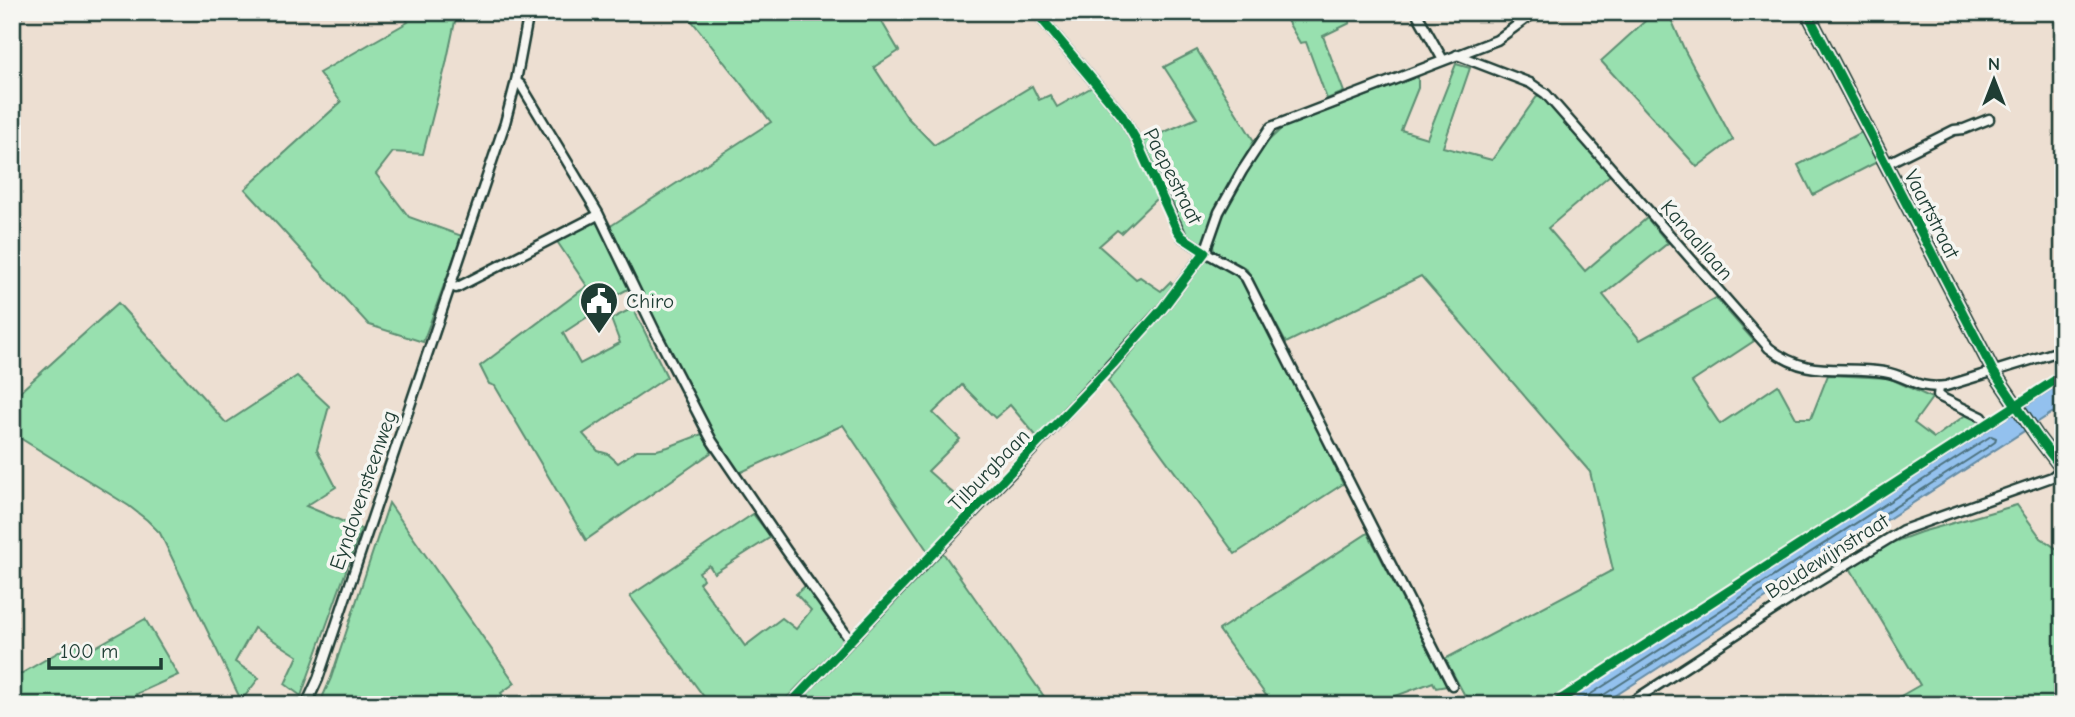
<svg xmlns="http://www.w3.org/2000/svg" width="2075" height="717" viewBox="0 0 2075 717" font-family="'Comic Neue',sans-serif">
<rect width="100%" height="100%" fill="#eddfd2"/>
<filter id="ink" filterUnits="userSpaceOnUse"><feTurbulence type="fractalNoise" baseFrequency=".0143" numOctaves="2"/><feDisplacementMap in="SourceGraphic" scale="14" xChannelSelector="R" yChannelSelector="G"/><feConvolveMatrix kernelMatrix="1 2 1 2 8 2 1 2 1" color-interpolation-filters="sRGB"/></filter>
<g filter="url(#ink)">
<!-- green -->
<g fill="#98e0af" stroke="#5c8e72" stroke-width="2">
<path d="M400,12H457L446,64L423,154L393,152L376,174L409,217L462,236L423,342L369,325L245,189L341,102L319,73L408,22Z"/>
<path d="M685,12H876L899,51L874,67L907,117L934,145L1032,86L1039,100L1050,95L1057,107L1094,86L1132,140L1157,198L1121,233L1117,230L1099,246L1136,279L1140,277L1161,291L1170,282L1175,287L1125,345L1038,438L1010,405L995,418L962,385L933,413L960,439L928,471L971,509L929,553L843,425L737,474L719,449L691,395L609,227L771,122Z"/>
<path d="M1282,12H1345L1350,23L1323,36L1344,92L1327,99L1306,42L1300,43Z"/>
<path d="M1655,12H1668L1685,51L1733,140L1697,167L1601,61Z"/>
<path d="M1197,50L1254,141L1214,211L1205,242L1202,243L1192,240L1183,231L1141,142L1197,118L1164,67Z"/>
<path d="M1456,64L1470,68L1443,147L1492,160L1538,95L1550,102L1610,175L1548,228L1585,271L1647,218L1668,243L1603,295L1640,340L1716,298L1754,341L1692,382L1720,424L1778,385L1796,418H1811L1828,375L1889,378L1932,398L1914,423L1934,438L1967,414L1986,422L1549,705H1470L1445,659L1613,570L1590,472L1421,276L1286,343L1246,268L1214,252L1213,245L1221,215L1264,145L1282,128L1418,76V88L1401,130L1427,138Z"/>
<path d="M1862,132L1877,162L1813,195L1798,165Z"/>
<path d="M595,220L600,222L630,288L600,304L601,308L563,333L580,364L620,343L611,319L633,308L667,377L583,434L598,451L608,454L618,463L637,450H657L668,447L702,434L712,452L586,540L495,386L489,384L480,366L587,286L556,240Z"/>
<path d="M1207,257L1236,272L1246,284L1305,403L1343,484L1235,554L1108,381L1175,300Z"/>
<path d="M118,303L226,423L297,376L329,406L317,450L336,487L306,506L361,529L301,696L285,684L298,656L254,628L235,662L259,678L245,696L240,698L160,533L147,520L129,506L12,433V399Z"/>
<path d="M389,503L515,683L501,693L509,705H319L331,678Z"/>
<path d="M2017,505L2041,538L2063,553V705H1885L1920,685L1850,568L1891,543L1921,532Z"/>
<path d="M753,514L771,537L714,573L709,565L699,572L703,579L699,583L745,646L782,618L796,629L811,610L796,594L805,586L809,587L845,638L780,705H710L630,596Z"/>
<path d="M1368,533L1447,686L1436,688L1433,682L1372,705H1273L1219,630Z"/>
<path d="M941,550L1050,705H795L797,703Z"/>
<path d="M145,619L178,675L136,694L141,705H12V679L76,642L81,655Z"/>
</g>
<!-- water -->
<path fill="#93c1ee" stroke="#658ca4" stroke-width="2" d="M2063,382V412L2052,413L1601,705H1561Z"/>
<g fill="none" stroke-linecap="round" stroke-linejoin="round">
<!-- shore -->
<path stroke="#4d727e" stroke-width="2" d="M1574,705L1991,436L1996,438L1995,442L1988,447L1602,696L1598,700V705"/>
<defs>
<g id="minor">
<path d="M1036,12L1121,114L1135,138L1182,237L1205,252L1239,271L1246,278L1452,685"/>
<path d="M1416,12L1443,60"/>
<path d="M12,16L20,12"/>
<path d="M1457,55L1530,83L1546,94L1769,348C1808,379 1840,365 1884,372C1910,376 1914,390 1946,386L2063,350"/>
<path d="M516,81L521,85L598,213L655,331L712,441L786,550L850,640"/>
<path d="M1886,164L1954,130L1964,129L1989,119"/>
<path d="M450,285L456,288L598,215"/>
<path d="M1939,387L1938,396L1982,417"/>
<path d="M306,705L318,679L505,123L516,81L529,12"/>
<path d="M789,705L1013,471L1162,309L1205,252L1219,212L1242,171L1271,127L1497,40L1535,12"/>
<path d="M1627,705L1798,594L1903,530L2052,477L2063,468"/>
</g>
<path id="major" d="M1807,12L1993,371L2037,436L2063,470"/>
</defs>
<!-- minor casing -->
<use href="#minor" stroke="#1f3d34" stroke-width="13"/>
<!-- major casing -->
<use href="#major" stroke="#1f3d34" stroke-width="16"/>
<!-- minor -->
<use href="#minor" stroke="#f6f6f2" stroke-width="8"/>
<!-- major -->
<use href="#major" stroke="#f6f6f2" stroke-width="10"/>
<defs>
<g id="cycleway">
<path d="M1807,12L1993,371L2037,436L2063,470"/>
<path d="M789,705L1113,364L1162,309L1205,252L1182,237L1177,230L1135,138L1121,114L1036,12"/>
<path d="M1552,705L2063,375"/>
</g>
</defs>
<!-- cycleway casing -->
<use href="#cycleway" stroke="#f6f6f2" stroke-width="13"/>
<!-- cycleway -->
<use href="#cycleway" stroke="#00873e" stroke-width="9"/>
</g>
</g>
<!-- icons -->
<defs>
<symbol id="civic-pin" viewBox="-11 -11 22 30"><path d="M0 17L-7.5 6A9.5 9.5 0 1 1 7.5 6Z" fill="#1f3d34" stroke="#f6f6f2"/><path d="M-.6-6.5H3V-4.5H.6V-3L4-1V1h2V6H-6V1h2V-1L-.6-3ZM-1.2 2.5V6h2.4V2.5Z" fill="#fff"/></symbol>
</defs>
<g fill-rule="evenodd">
<use href="#civic-pin" x="577" y="279" width="44" height="60"/>
</g>
<g text-anchor="middle" stroke-width="7" stroke-linejoin="round" paint-order="stroke">
<!-- street labels -->
<g font-size="21" fill="#1f3d34" stroke="#f6f6f2">
<text transform="translate(1173 176) rotate(63)" y="7">Paepestraat</text>
<text transform="translate(1932 214) rotate(63)" y="7">Vaartstraat</text>
<text transform="translate(1697 240) rotate(49)" y="7">Kanaallaan</text>
<text transform="translate(989 470) rotate(-46)" y="7">Tilburgbaan</text>
<text transform="translate(363 490) rotate(-71)" y="7">Eyndovensteenweg</text>
<text transform="translate(1827 556) rotate(-32)" y="7">Boudewijnstraat</text>
</g>
<!-- poi labels -->
<g font-size="21" fill="#1f3d34" stroke="#f6f6f2" text-anchor="start">
<text x="626" y="308">Chiro</text>
</g>
</g>
<!-- margin -->
<rect width="2075" height="717" fill="none" stroke="#f6f6f2" stroke-width="42"/>
<rect x="21" y="21" width="2033" height="675" fill="none" stroke="#1f3d34" stroke-width="2.5" filter="url(#ink)"/>
<!-- north arrow -->
<g transform="translate(1994 80)" stroke="#f6f6f2" stroke-width="5" paint-order="stroke">
<path d="M0-5L12 26L0 18L-12 26Z" fill="#1f3d34"/>
<text y="-10" font-size="19" font-weight="bold" text-anchor="middle" fill="#1f3d34">N</text>
</g>
<!-- scale -->
<path d="M49 658v10h112v-10" fill="none" stroke="#1f3d34" stroke-width="3.5"/>
<text x="60" y="658" font-size="21" fill="#1f3d34" stroke="#f6f6f2" stroke-width="5" paint-order="stroke">100 m</text>
</svg>
